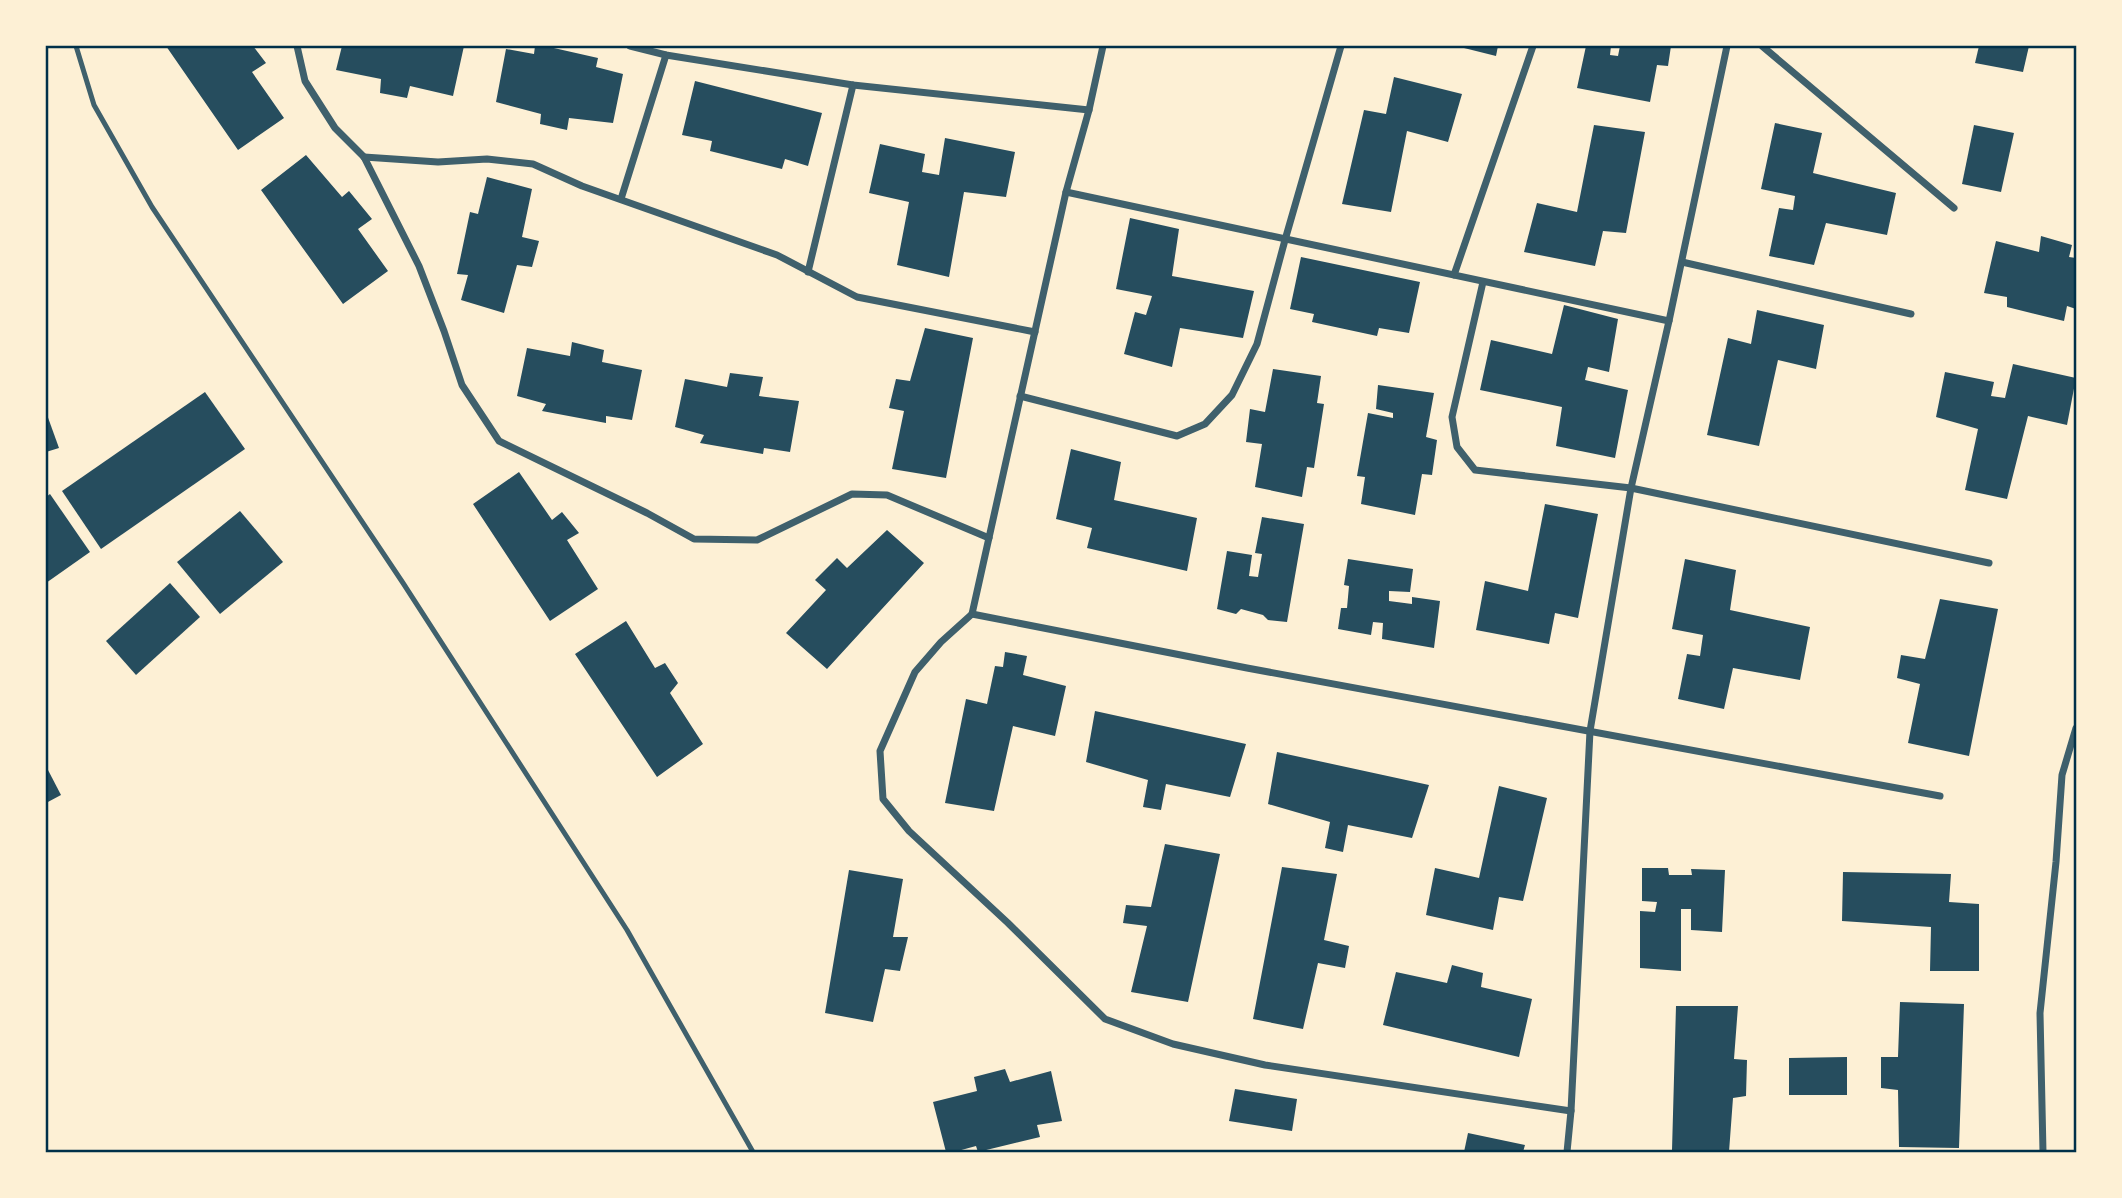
<svg xmlns="http://www.w3.org/2000/svg" width="2122" height="1198" viewBox="0 0 2122 1198" font-family="Raleway,sans-serif">
<rect width="100%" height="100%" fill="#fdf0d5"/>
<!-- building -->
<g fill="#264d5e">
<path d="M166,46H253L266,63L252,72L284,118L238,150Z"/>
<path d="M342,46H464L453,96L410,86L407,98L380,93L381,79L336,70Z"/>
<path d="M535,46H545L598,58L596,67L623,74L613,123L569,118L567,130L540,124L541,114L496,102L506,49L534,54Z"/>
<path d="M1456,46H1498L1496,56Z"/>
<path d="M1586,46H1611L1610,55L1618,56L1620,46H1671L1668,66L1657,65L1650,102L1577,88Z"/>
<path d="M1979,46H2029L2023,72L1975,63Z"/>
<path d="M1394,77L1462,94L1448,142L1407,131L1391,212L1342,204L1364,110L1386,114Z"/>
<path d="M695,81L822,113L808,166L785,159L782,169L710,151L712,141L682,135Z"/>
<path d="M1775,123L1822,133L1813,173L1896,193L1887,235L1826,223L1814,265L1769,256L1779,208L1793,210L1795,196L1761,189Z"/>
<path d="M1594,125L1645,132L1626,233L1603,231L1595,266L1524,252L1537,203L1577,212Z"/>
<path d="M1974,125L2014,133L2001,192L1962,184Z"/>
<path d="M945,138L1015,152L1006,197L964,192L949,277L897,265L909,202L869,193L880,144L925,154L922,172L939,175Z"/>
<path d="M306,155L342,197L349,191L372,219L358,229L388,271L343,304L261,190Z"/>
<path d="M487,177L532,189L522,237L539,241L532,267L517,265L504,313L461,300L468,275L457,274L470,212L478,214Z"/>
<path d="M1130,218L1179,229L1172,276L1254,291L1243,338L1180,328L1172,367L1124,354L1135,312L1146,315L1152,296L1116,289Z"/>
<path d="M2041,236L2072,245L2069,257L2076,258V309L2067,306L2064,321L2007,307V297L1984,293L1996,241L2039,252Z"/>
<path d="M1301,257L1420,282L1409,333L1379,328L1377,336L1312,322L1314,314L1290,309Z"/>
<path d="M1564,305L1618,319L1609,372L1588,367L1585,380L1628,390L1615,458L1556,446L1562,407L1480,390L1491,340L1552,354Z"/>
<path d="M1757,310L1824,325L1816,369L1778,360L1759,446L1707,435L1728,338L1751,344Z"/>
<path d="M925,328L973,338L946,478L892,469L904,411L889,408L896,379L910,381Z"/>
<path d="M572,342L604,350L602,362L642,370L632,420L606,416V423L542,411L546,404L517,396L527,348L570,356Z"/>
<path d="M2013,364L2076,378L2067,425L2028,416L2007,499L1965,490L1978,429L1936,417L1945,372L1994,382L1991,396L2005,398Z"/>
<path d="M1273,369L1321,376L1317,403L1324,404L1314,468L1307,467L1302,497L1255,487L1262,444L1246,442L1250,409L1265,412Z"/>
<path d="M730,373L763,377L759,396L799,401L790,452L764,448L763,454L700,443L704,435L675,427L685,379L727,387Z"/>
<path d="M1378,385L1434,393L1426,437L1437,440L1432,475L1422,474L1415,515L1361,504L1365,477L1357,476L1368,413L1393,418V413L1376,409Z"/>
<path d="M205,392L245,449L101,549L62,491Z"/>
<path d="M46,412L59,448L46,452Z"/>
<path d="M1071,449L1121,462L1114,500L1197,518L1187,571L1087,548L1092,528L1056,519Z"/>
<path d="M519,472L552,520L562,512L579,533L567,540L598,589L550,621L473,504Z"/>
<path d="M50,494L90,552L46,583V497Z"/>
<path d="M1545,504L1598,514L1578,618L1555,613L1549,644L1476,630L1485,581L1528,591Z"/>
<path d="M240,511L283,562L220,614L177,562Z"/>
<path d="M1262,517L1304,524L1287,622L1268,620L1263,615L1241,609L1236,614L1217,609L1227,551L1252,555L1249,576L1258,577L1262,554L1255,553Z"/>
<path d="M887,530L924,563L827,669L786,633L826,590L815,580L837,558L847,568Z"/>
<path d="M1348,559L1413,569L1410,592L1389,591V601L1412,604V597L1440,601L1434,648L1382,639L1383,623L1373,622L1371,635L1338,629L1341,608H1347L1349,586L1344,585Z"/>
<path d="M1685,559L1736,570L1730,610L1810,627L1800,680L1733,668L1724,709L1678,699L1687,654L1700,656L1703,635L1672,629Z"/>
<path d="M170,583L200,617L136,675L106,641Z"/>
<path d="M1940,599L1998,609L1969,756L1908,743L1920,684L1897,678L1901,655L1925,659Z"/>
<path d="M626,621L655,668L665,663L678,683L670,693L703,744L657,777L575,654Z"/>
<path d="M1005,652L1027,656L1023,675L1066,686L1055,736L1013,726L994,811L945,803L966,699L987,704L995,666L1003,667Z"/>
<path d="M1095,711L1246,744L1230,797L1166,784L1161,810L1143,807L1148,780L1086,762Z"/>
<path d="M1277,752L1429,785L1412,838L1348,825L1343,852L1325,848L1330,822L1268,804Z"/>
<path d="M48,770L61,795L46,803V771Z"/>
<path d="M1499,786L1547,798L1523,901L1499,897L1493,930L1426,915L1435,868L1479,878Z"/>
<path d="M1165,844L1220,854L1188,1002L1131,992L1147,926L1123,923L1126,905L1151,907Z"/>
<path d="M1282,867L1337,874L1324,940L1349,946L1345,968L1318,963L1303,1029L1253,1019Z"/>
<path d="M1642,868H1668L1669,875H1692L1691,869L1725,870L1722,932L1691,930V909H1681V971L1640,968V911L1655,912L1657,902L1642,901Z"/>
<path d="M849,870L903,879L893,937H908L900,971L885,969L873,1022L825,1013Z"/>
<path d="M1843,872L1951,874L1949,902L1979,904V971H1930L1931,927L1842,921Z"/>
<path d="M1452,965L1483,973L1481,987L1532,999L1519,1057L1383,1025L1396,972L1447,983Z"/>
<path d="M1900,1002L1964,1004L1959,1148L1899,1147L1898,1090L1881,1088V1057H1898Z"/>
<path d="M1676,1006H1738L1734,1059L1747,1060L1746,1096L1733,1098L1729,1152L1672,1150Z"/>
<path d="M1847,1057V1095H1789V1058Z"/>
<path d="M1005,1069L1010,1082L1051,1071L1062,1121L1037,1125L1040,1137L978,1152L976,1146L954,1152H946L933,1102L977,1091L974,1077Z"/>
<path d="M1235,1089L1297,1099L1292,1131L1229,1121Z"/>
<path d="M1468,1133L1525,1145L1523,1152H1464Z"/>
</g>
<g fill="none" stroke-linecap="round" stroke-linejoin="round">
<!-- service -->
<path stroke="#3f606c" stroke-width="5" d="M76,46L94,105L152,207L403,583L627,930L753,1152"/>
<!-- minor -->
<g stroke="#3f606c" stroke-width="7">
<path d="M297,46L305,81L335,128L364,157L419,266L444,331L462,385L499,441L647,513L694,539L757,540L852,494L887,495L989,538"/>
<path d="M630,46L666,55L853,85L1089,110"/>
<path d="M1103,46L1089,110L1066,192L972,614L941,642L915,672L880,751L883,799L909,831L1008,923L1105,1019L1173,1044L1265,1065L1571,1111"/>
<path d="M1762,46L1954,208"/>
<path d="M364,157L438,162L487,159L533,164L582,186L777,255L857,297L1035,332"/>
<path d="M1066,192L1669,321"/>
<path d="M621,199L666,55"/>
<path d="M1682,262L1911,314"/>
<path d="M808,272L853,85"/>
<path d="M1454,275L1533,46"/>
<path d="M1483,282L1452,417L1457,447L1475,470L1631,488L1989,563"/>
<path d="M1020,396L1177,436L1205,424L1232,395L1257,344L1285,240L1341,46"/>
<path d="M972,614L1247,668L1940,796"/>
<path d="M1567,1152L1571,1111L1590,731L1631,488L1669,321L1727,46"/>
<path d="M2043,1152L2040,1013L2056,862L2062,775L2076,728"/>
</g>
</g>
<!-- border -->
<rect width="2122" height="1198" fill="none" stroke="#fdf0d5" stroke-width="94"/>
<rect x="47" y="47" width="2028" height="1104" fill="none" stroke="#003049" stroke-width="2.5"/>
</svg>
